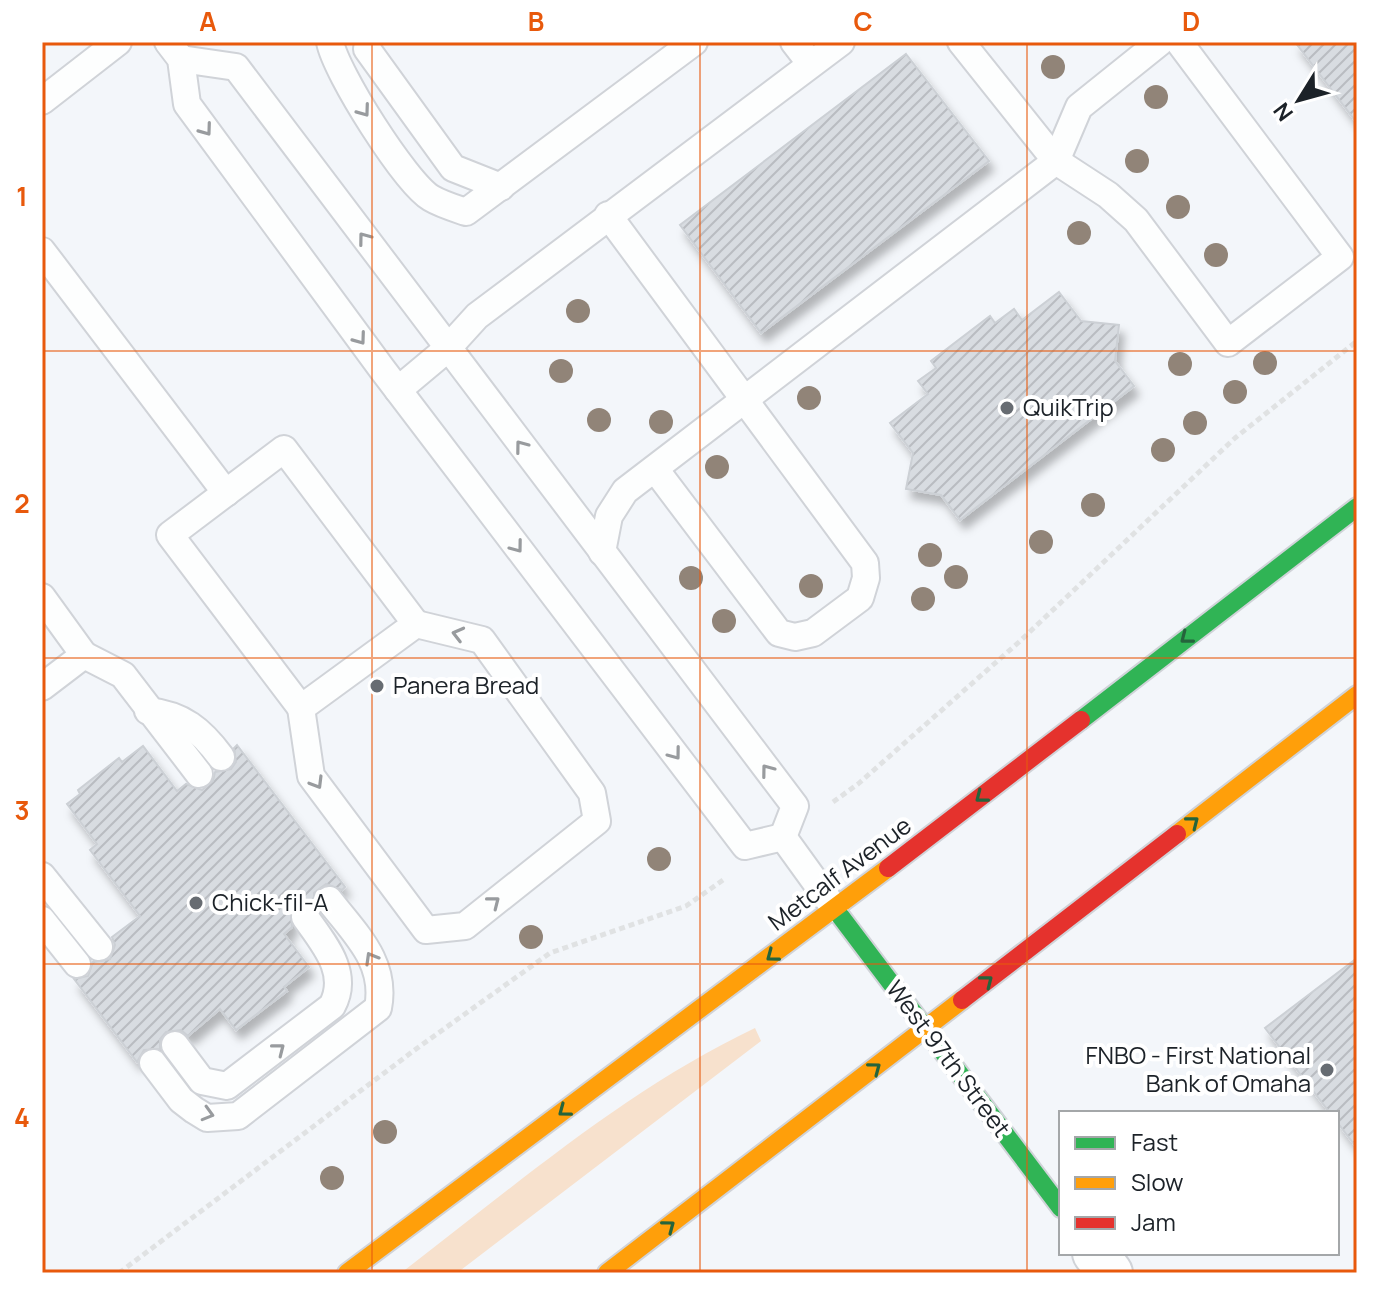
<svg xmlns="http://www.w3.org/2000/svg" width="1399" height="1315" viewBox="0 0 1399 1315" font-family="Manrope,sans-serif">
<defs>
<pattern id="building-hatch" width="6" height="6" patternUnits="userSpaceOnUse" patternTransform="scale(2)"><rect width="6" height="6" fill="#d8dce1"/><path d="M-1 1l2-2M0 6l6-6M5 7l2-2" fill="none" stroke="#b9bcc1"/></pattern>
<filter id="shadow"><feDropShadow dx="5" dy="9" stdDeviation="4" flood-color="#0004"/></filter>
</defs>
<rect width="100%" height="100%" fill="#f3f6fa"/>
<!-- grass -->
<path fill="#f7e1cd" d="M755,1028L761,1041L457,1273H401C515,1186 625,1090 755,1028Z"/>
<!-- building -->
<g fill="url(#building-hatch)" stroke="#ccd0d5" stroke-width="2" filter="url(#shadow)">
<path d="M1295,42H1357V123Z"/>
<path d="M906,54L989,161L761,333L680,225Z"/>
<path d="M1059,292L1081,321L1119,325L1115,361L1134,386L960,520L941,495L906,489L913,453L890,423L928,394L918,381L936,368L931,361L990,316L995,323L1014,309L1022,320Z"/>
<path d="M237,745L345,887L342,890L326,884L314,893V904L303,901L291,910L292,927L284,934L309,967L284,987L287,991L236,1030L220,1009L188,1036L181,1030L166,1032L160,1039V1049L144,1050L137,1062L74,979L88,976L93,962L110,959L115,945L112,937L140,916L90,850L97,844L67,804L80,794L78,790L119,758L122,762L143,746L177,791L186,784L202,790L213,781L215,772L231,769L236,762L234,748Z"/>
<path d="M1357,958V1148L1337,1122V1113H1330L1265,1028Z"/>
</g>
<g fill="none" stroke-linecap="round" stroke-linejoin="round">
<defs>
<g id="lane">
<path d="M168,42L181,59L187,104L382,369L745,846L783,837"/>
<path d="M330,42C336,73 405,182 431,198C441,204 454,208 466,212L694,42"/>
<path d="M368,42L367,49L453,168L501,187"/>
<path d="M794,42L811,64"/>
<path d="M961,42L1056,161L1108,195L1136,220L1228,343L1340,257L1179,42"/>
<path d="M181,59L236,67L795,806L783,837"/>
<path d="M42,101L118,42"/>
<path d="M608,215L865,563L866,578L860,598L813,633L795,637L779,633L655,469"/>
<path d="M42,251L226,493"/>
<path d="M398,390L447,349L477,316L841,42"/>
<path d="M284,449L416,624L301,708L170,535Z"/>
<path d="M602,552L609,516L625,491L1056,161L1079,107L1160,42"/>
<path d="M42,597L84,655L42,687"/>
<path d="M84,655L123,675L199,774"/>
<path d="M301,708L311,776L426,930L465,926L597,821L592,793L482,640L416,624"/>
<path d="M148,711C183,715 201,730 221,757"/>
<path d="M783,837L835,909"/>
<path d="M42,876L99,947"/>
<path d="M42,920L77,964"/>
<path d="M175,1045L202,1081L227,1086L332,1006C350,973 324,944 305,917"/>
<path d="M153,1063L181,1100L194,1110L207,1118L238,1116L378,1008C387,962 355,934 329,900"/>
</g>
<path id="street" d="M1095,1253L1110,1273"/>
<g id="fast">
<path d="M1081,720L1357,507"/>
<path d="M835,909L1061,1208"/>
</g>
<g id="slow">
<path d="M1177,834L1357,695"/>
<path d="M347,1273L888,868"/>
<path d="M607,1273L962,1000"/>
</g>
<g id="jam">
<path d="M888,868L1081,720"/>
<path d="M962,1000L1177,834"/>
</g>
</defs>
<!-- lane casing -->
<use href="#lane" stroke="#d0d3d8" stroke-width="30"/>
<!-- street casing -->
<use href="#street" stroke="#d0d3d8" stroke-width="48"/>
<!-- fast casing -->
<use href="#fast" stroke="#d0d3d8" stroke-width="22"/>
<!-- slow casing -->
<use href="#slow" stroke="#d0d3d8" stroke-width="22"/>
<!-- jam casing -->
<use href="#jam" stroke="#d0d3d8" stroke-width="22"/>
<!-- path -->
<g stroke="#e0e2e3" stroke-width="5" stroke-dasharray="6 4" stroke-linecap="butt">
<path d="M833,802L858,784L1019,642L1235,438L1357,341"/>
<path d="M119,1273L416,1049L550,953L686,906L723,880"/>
</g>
<!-- lane -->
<use href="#lane" stroke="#fdfefe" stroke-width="26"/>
<!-- street -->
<use href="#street" stroke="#fdfefe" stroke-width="44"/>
<!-- fast -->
<use href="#fast" stroke="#30b455" stroke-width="18"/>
<!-- slow -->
<use href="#slow" stroke="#ff9f0a" stroke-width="18"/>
<!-- jam -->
<use href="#jam" stroke="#e5322d" stroke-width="18"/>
</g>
<!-- trees -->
<g fill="#918478">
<circle cx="1053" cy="67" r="12"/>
<circle cx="1156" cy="97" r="12"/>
<circle cx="1137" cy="161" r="12"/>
<circle cx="1178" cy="207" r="12"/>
<circle cx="1079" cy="233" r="12"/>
<circle cx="1216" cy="255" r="12"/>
<circle cx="578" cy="311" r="12"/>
<circle cx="1265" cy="363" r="12"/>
<circle cx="1180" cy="364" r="12"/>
<circle cx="561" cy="371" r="12"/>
<circle cx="1235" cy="392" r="12"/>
<circle cx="809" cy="398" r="12"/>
<circle cx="599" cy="420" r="12"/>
<circle cx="661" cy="422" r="12"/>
<circle cx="1195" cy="423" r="12"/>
<circle cx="1163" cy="450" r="12"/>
<circle cx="717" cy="467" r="12"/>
<circle cx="1093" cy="505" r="12"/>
<circle cx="1041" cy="542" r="12"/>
<circle cx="930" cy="555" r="12"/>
<circle cx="956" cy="577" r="12"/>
<circle cx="691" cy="578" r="12"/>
<circle cx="811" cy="586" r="12"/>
<circle cx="923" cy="599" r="12"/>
<circle cx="724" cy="621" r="12"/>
<circle cx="659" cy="859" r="12"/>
<circle cx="531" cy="937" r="12"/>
<circle cx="385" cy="1132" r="12"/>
<circle cx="332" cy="1178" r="12"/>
</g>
<!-- one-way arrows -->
<defs><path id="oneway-chevron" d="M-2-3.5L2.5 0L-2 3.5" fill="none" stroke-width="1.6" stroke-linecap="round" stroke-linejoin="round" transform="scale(2)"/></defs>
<g stroke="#989b9e">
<use href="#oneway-chevron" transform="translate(364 111) rotate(54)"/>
<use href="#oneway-chevron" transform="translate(206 130) rotate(54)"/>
<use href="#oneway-chevron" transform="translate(364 238) rotate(-127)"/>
<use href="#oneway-chevron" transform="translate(360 339) rotate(54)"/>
<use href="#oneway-chevron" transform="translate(521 446) rotate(-127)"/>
<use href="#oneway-chevron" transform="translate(517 547) rotate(53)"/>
<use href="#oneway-chevron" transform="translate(458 634) rotate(-166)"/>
<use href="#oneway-chevron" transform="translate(675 754) rotate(53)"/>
<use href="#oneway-chevron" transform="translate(767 770) rotate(-127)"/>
<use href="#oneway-chevron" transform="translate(317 783) rotate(59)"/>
<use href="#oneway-chevron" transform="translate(494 902) rotate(-38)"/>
<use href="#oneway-chevron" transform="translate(371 958) rotate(-120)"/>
<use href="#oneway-chevron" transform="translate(279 1049) rotate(-38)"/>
<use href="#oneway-chevron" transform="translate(208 1114) rotate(16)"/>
</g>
<g stroke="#25643c">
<use href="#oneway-chevron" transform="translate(1186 638) rotate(142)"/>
<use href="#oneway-chevron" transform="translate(981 797) rotate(142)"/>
<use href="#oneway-chevron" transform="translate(1193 822) rotate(-38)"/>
<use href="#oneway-chevron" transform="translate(772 956) rotate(143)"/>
<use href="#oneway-chevron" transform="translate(987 981) rotate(-38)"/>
<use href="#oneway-chevron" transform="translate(875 1068) rotate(-37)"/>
<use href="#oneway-chevron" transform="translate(564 1111) rotate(143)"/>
<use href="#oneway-chevron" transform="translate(669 1226) rotate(-37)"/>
</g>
<!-- grid -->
<path fill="none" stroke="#e8590c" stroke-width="2" stroke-opacity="0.55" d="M372,42V1273M700,42V1273M1027,42V1273M42,351H1357M42,658H1357M42,964H1357"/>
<!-- markers -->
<g fill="#676c72" stroke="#fff" stroke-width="3">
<circle cx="1007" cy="408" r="8"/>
<circle cx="377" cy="686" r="8"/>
<circle cx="196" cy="903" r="8"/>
<circle cx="1327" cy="1070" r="8"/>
</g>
<g text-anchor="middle" stroke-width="8" stroke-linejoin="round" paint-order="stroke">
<!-- poi labels -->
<g font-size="24" fill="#1c2228" stroke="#fff" text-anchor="start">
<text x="1023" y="416">QuikTrip</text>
<text x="393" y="694">Panera Bread</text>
<text x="212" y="911">Chick-fil-A</text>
<text x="1311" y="1064" text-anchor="end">FNBO - First National<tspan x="1311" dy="28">Bank of Omaha</tspan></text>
</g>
<!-- street labels -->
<g font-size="24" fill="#1c2228" stroke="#fff">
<text transform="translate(840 874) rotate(-37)" y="8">Metcalf Avenue</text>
<text transform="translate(948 1059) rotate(53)" y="8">West 97th Street</text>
</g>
</g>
<!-- border -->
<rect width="1399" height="1315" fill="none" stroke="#ffffff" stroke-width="88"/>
<!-- legend -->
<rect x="1059" y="1111" width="280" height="144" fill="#ffffff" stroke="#a4a7a9" stroke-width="2"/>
<rect x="1075" y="1137" width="40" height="12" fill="#30b455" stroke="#a4a7a9" stroke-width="2"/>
<text x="1131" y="1151" font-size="24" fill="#1c2228">Fast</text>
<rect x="1075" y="1177" width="40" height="12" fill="#ff9f0a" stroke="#a4a7a9" stroke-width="2"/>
<text x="1131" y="1191" font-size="24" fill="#1c2228">Slow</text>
<rect x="1075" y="1217" width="40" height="12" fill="#e5322d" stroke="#a4a7a9" stroke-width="2"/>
<text x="1131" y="1231" font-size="24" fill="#1c2228">Jam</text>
<!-- north arrow -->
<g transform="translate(1299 100) rotate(233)" stroke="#ffffff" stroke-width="6" paint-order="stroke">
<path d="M0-6L14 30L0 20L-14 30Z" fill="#1c2228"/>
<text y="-12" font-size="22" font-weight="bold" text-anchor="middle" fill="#1c2228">N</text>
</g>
<rect x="44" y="44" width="1311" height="1227" fill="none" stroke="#e8590c" stroke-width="3"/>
<g font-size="26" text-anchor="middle" font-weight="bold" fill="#e8590c">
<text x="208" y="31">A</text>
<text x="536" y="31">B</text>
<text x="863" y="31">C</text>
<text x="1191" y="31">D</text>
<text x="22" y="206">1</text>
<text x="22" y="513">2</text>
<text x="22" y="820">3</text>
<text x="22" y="1127">4</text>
</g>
</svg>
